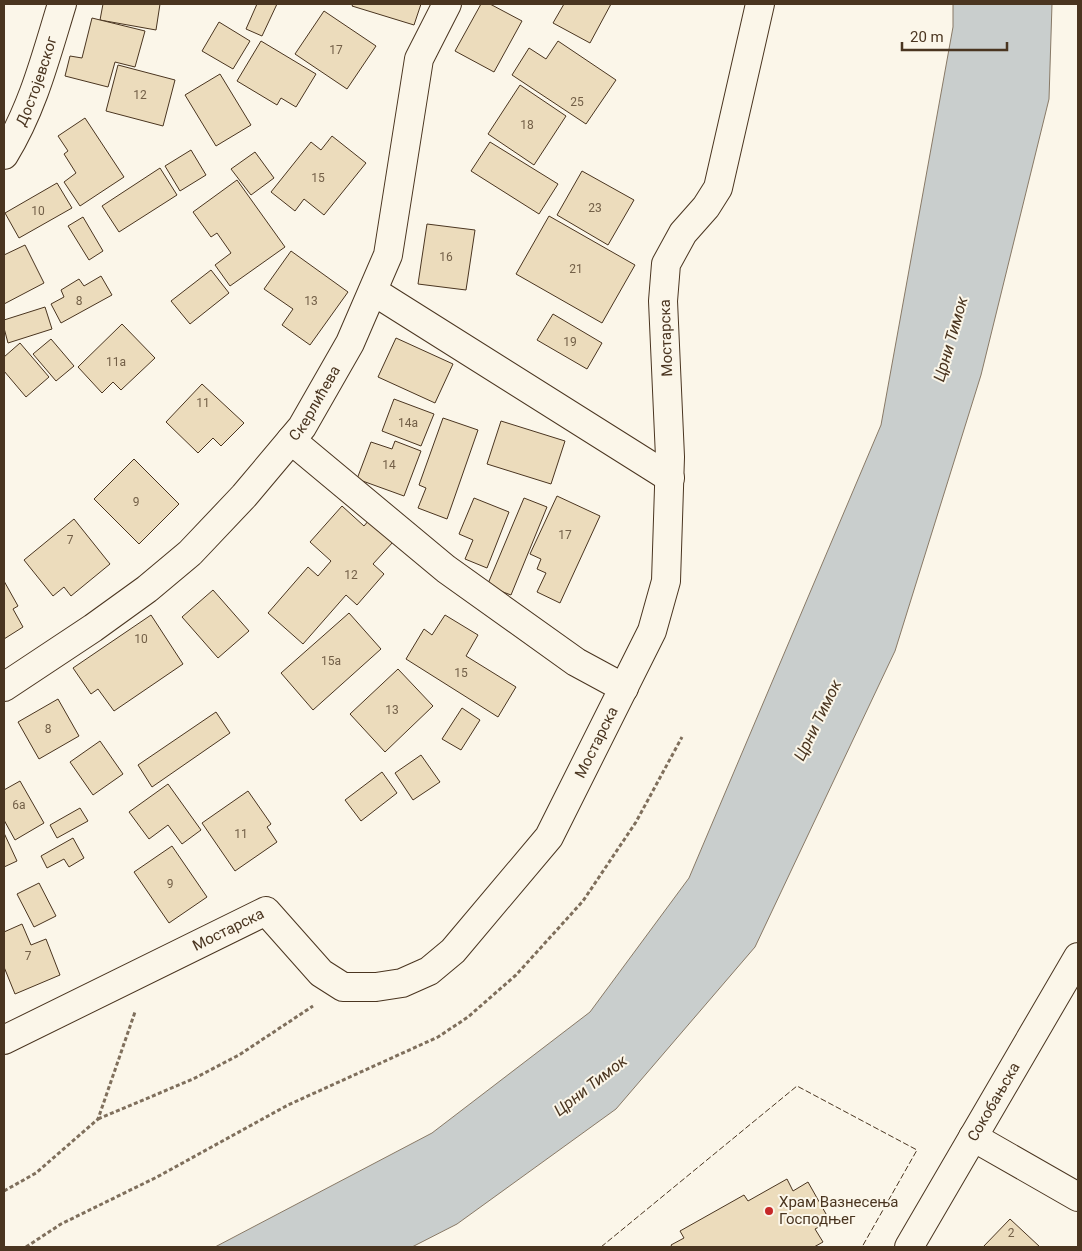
<svg xmlns="http://www.w3.org/2000/svg" width="1082" height="1251" viewBox="0 0 1082 1251" font-family="Roboto,sans-serif">
<rect width="100%" height="100%" fill="#fbf6e9"/>
<!-- water -->
<path fill="#c9cecd" stroke="#887966" d="M953,4H1052L1049,99L981,375L895,651L755,947L616,1109L457,1224L412,1247H215L432,1133L590,1012L689,878L881,425L953,27Z"/>
<!-- building -->
<g fill="#ecdcbc" stroke="#4a3520">
<path d="M103,4H160L156,30L100,20Z"/>
<path d="M257,4H277L262,36L246,29Z"/>
<path d="M353,4H421L414,25L352,6Z"/>
<path d="M481,4H490L522,21L494,72L455,51Z"/>
<path d="M564,4H611L590,43L553,23Z"/>
<path d="M324,11L376,46L347,89L295,54Z"/>
<path d="M92,18L145,31L135,67L115,62L108,87L65,76L70,56L82,58Z"/>
<path d="M219,22L250,41L233,69L202,51Z"/>
<path d="M261,41L316,74L296,107L281,98L277,105L237,81Z"/>
<path d="M558,41L616,80L586,124L512,75L529,48L546,59Z"/>
<path d="M118,65L175,80L163,126L106,111Z"/>
<path d="M220,74L251,125L216,146L185,95Z"/>
<path d="M520,85L566,116L534,165L488,134Z"/>
<path d="M85,118L124,177L80,206L64,182L76,173L64,154L68,151L58,136Z"/>
<path d="M332,136L366,163L324,215L304,199L295,211L271,192L311,142L321,150Z"/>
<path d="M490,142L558,184L539,214L471,171Z"/>
<path d="M191,150L206,175L180,191L165,166Z"/>
<path d="M255,152L274,178L251,195L231,169Z"/>
<path d="M160,168L177,195L119,232L102,206Z"/>
<path d="M582,171L634,200L608,245L557,215Z"/>
<path d="M237,180L285,247L230,286L215,265L231,253L217,233L211,237L193,212Z"/>
<path d="M57,183L72,208L19,238L5,213Z"/>
<path d="M549,216L635,265L602,323L516,274Z"/>
<path d="M83,217L103,251L89,260L68,226Z"/>
<path d="M427,224L475,230L466,290L418,284Z"/>
<path d="M25,245L44,283L4,304V255Z"/>
<path d="M291,251L348,292L310,345L282,325L293,309L264,289Z"/>
<path d="M211,270L229,293L190,324L171,301Z"/>
<path d="M101,276L112,295L61,323L51,304L64,297L61,290L79,279L84,286Z"/>
<path d="M45,307L52,329L8,343L4,328V320Z"/>
<path d="M553,314L602,343L587,369L537,340Z"/>
<path d="M122,324L155,358L121,390L113,382L102,393L78,367Z"/>
<path d="M396,338L453,364L435,403L378,377Z"/>
<path d="M51,339L74,366L56,381L33,354Z"/>
<path d="M20,343L49,377L26,397L4,371V357Z"/>
<path d="M202,384L244,423L221,446L213,438L198,453L166,422Z"/>
<path d="M394,399L434,414L421,446L382,431Z"/>
<path d="M443,418L478,430L447,519L418,508L426,488L419,485Z"/>
<path d="M501,421L565,441L551,484L487,464Z"/>
<path d="M395,441L421,451L404,496L357,479L371,442L392,449Z"/>
<path d="M134,459L179,504L139,544L94,499Z"/>
<path d="M557,496L600,516L560,603L537,592L546,573L537,569L541,559L530,554Z"/>
<path d="M474,498L509,512L487,568L465,559L473,540L459,534Z"/>
<path d="M524,498L547,507L511,595L487,586Z"/>
<path d="M342,506L364,526L369,520L393,542L373,564L384,574L357,605L346,595L303,644L268,613L308,567L318,576L331,561L310,542Z"/>
<path d="M74,519L110,564L71,596L64,587L53,596L24,560Z"/>
<path d="M4,581L18,606L13,609L23,627L4,639Z"/>
<path d="M213,590L249,631L218,658L182,617Z"/>
<path d="M349,613L381,649L313,710L281,673Z"/>
<path d="M151,615L183,664L114,711L98,689L91,694L73,668Z"/>
<path d="M445,615L478,635L466,656L516,687L498,717L406,659L424,629L432,635Z"/>
<path d="M398,669L433,706L385,752L350,714Z"/>
<path d="M58,699L79,736L39,759L18,722Z"/>
<path d="M462,708L480,720L461,750L442,739Z"/>
<path d="M216,712L230,733L152,787L138,765Z"/>
<path d="M100,741L123,774L93,795L70,762Z"/>
<path d="M421,755L440,782L413,800L395,773Z"/>
<path d="M382,772L397,793L361,821L345,800Z"/>
<path d="M20,781L44,823L15,840L4,820V790Z"/>
<path d="M168,784L201,830L182,844L168,825L149,839L129,812Z"/>
<path d="M248,791L271,824L267,827L277,842L235,871L202,823Z"/>
<path d="M80,808L88,821L57,838L50,825Z"/>
<path d="M4,833L17,861L4,867Z"/>
<path d="M73,838L84,858L69,867L64,859L47,868L41,856Z"/>
<path d="M172,846L207,897L169,923L134,872Z"/>
<path d="M39,883L56,916L34,927L17,894Z"/>
<path d="M22,924L31,945L46,939L60,975L15,994L4,967V932Z"/>
<path d="M787,1179L793,1191L808,1182L830,1221L815,1229L823,1242L814,1247H672L671,1245L684,1238L680,1231L744,1195L748,1201Z"/>
<path d="M1010,1219L1040,1247H983Z"/>
</g>
<g fill="none" stroke-linecap="round" stroke-linejoin="round">
<defs>
<g id="minor">
<path id="s1" d="M4,155C33,108 46,56 62,4"/>
<path d="M373,291L670,478"/>
<path d="M291,440L446,569L576,662L624,688"/>
<path id="s2" d="M4,687L93,628L147,589L190,553L244,496L302,427L350,343L388,255L419,59L447,4"/>
<path id="s3" d="M4,1040L266,911L321,973L343,987H376L402,983L429,971L453,951L549,837L652,631L666,581L670,457L663,301L666,264L683,233L706,207L718,188L760,4"/>
<path d="M973,1137L1078,1197"/>
<path id="s4" d="M909,1247L1078,957"/>
</g>
</defs>
<!-- minor casing -->
<use href="#minor" stroke="#4a3520" stroke-width="30"/>
<!-- path -->
<g stroke="#7f6f5c" stroke-width="3" stroke-dasharray="4 2.5" stroke-linecap="butt">
<path d="M98,1119L193,1079L239,1055L313,1006"/>
<path d="M4,1191L36,1173L98,1119L135,1012"/>
<path d="M26,1247L61,1224L157,1177L288,1105L438,1037L468,1017L516,975L583,901L636,822L682,737"/>
</g>
<!-- minor -->
<use href="#minor" stroke="#fbf6e9" stroke-width="28"/>
<!-- fence -->
<path stroke="#4a3520" stroke-width="1" stroke-dasharray="6 2.5" stroke-linecap="butt" d="M601,1247L797,1086L917,1150L862,1247"/>
</g>
<!-- markers -->
<circle fill="#c62828" stroke="#fbf6e9" stroke-width="2" cx="769" cy="1211" r="5"/>
<g text-anchor="middle" stroke-width="4" stroke-linejoin="round" paint-order="stroke">
<!-- number labels -->
<g font-size="12" fill="#725f47">
<text x="336" y="54">17</text>
<text x="140" y="99">12</text>
<text x="577" y="106">25</text>
<text x="527" y="129">18</text>
<text x="318" y="182">15</text>
<text x="595" y="212">23</text>
<text x="38" y="215">10</text>
<text x="446" y="261">16</text>
<text x="576" y="273">21</text>
<text x="79" y="305">8</text>
<text x="311" y="305">13</text>
<text x="570" y="346">19</text>
<text x="116" y="366">11a</text>
<text x="203" y="407">11</text>
<text x="408" y="427">14a</text>
<text x="389" y="469">14</text>
<text x="136" y="506">9</text>
<text x="565" y="539">17</text>
<text x="70" y="544">7</text>
<text x="351" y="579">12</text>
<text x="141" y="643">10</text>
<text x="331" y="665">15a</text>
<text x="461" y="677">15</text>
<text x="392" y="714">13</text>
<text x="48" y="733">8</text>
<text x="19" y="809">6a</text>
<text x="241" y="838">11</text>
<text x="170" y="888">9</text>
<text x="28" y="960">7</text>
<text x="1011" y="1237">2</text>
</g>
<!-- street labels -->
<g font-size="15" fill="#4a3520" stroke="#fbf6e9">
<text dy="5" stroke="none"><textPath href="#s1" startOffset="81">Достојевског</textPath></text>
<text transform="translate(666 338) rotate(-92)" y="5">Мостарска</text>
<text dy="5" stroke="none"><textPath href="#s2" startOffset="425">Скерлићева</textPath></text>
<text dy="5" stroke="none"><textPath href="#s3" startOffset="776">Мостарска</textPath></text>
<text dy="5" stroke="none"><textPath href="#s3" startOffset="250">Мостарска</textPath></text>
<text dy="5" stroke="none"><textPath href="#s4" startOffset="168">Сокобањска</textPath></text>
</g>
<!-- poi labels -->
<g font-size="15" fill="#4a3520" stroke="#fbf6e9" text-anchor="start">
<text x="779" y="1207">Храм Вазнесења<tspan x="779" dy="17">Господњег</tspan></text>
</g>
<!-- water labels -->
<g font-size="16" font-style="italic" fill="#4a3520" stroke="#fbf6e9">
<text transform="translate(950 339) rotate(-74)" y="6">Црни Тимок</text>
<text transform="translate(817 720) rotate(-64)" y="6">Црни Тимок</text>
<text transform="translate(590 1085) rotate(-38)" y="6">Црни Тимок</text>
</g>
</g>
<!-- border -->
<rect width="1082" height="1251" fill="none" stroke="#4a3520" stroke-width="10"/>
<!-- scale -->
<path d="M902 42v8h105v-8" fill="none" stroke="#4a3520" stroke-width="2.5"/>
<text x="910" y="42" font-size="15" fill="#4a3520" stroke="#fbf6e9" stroke-width="4" paint-order="stroke">20 m</text>
</svg>
